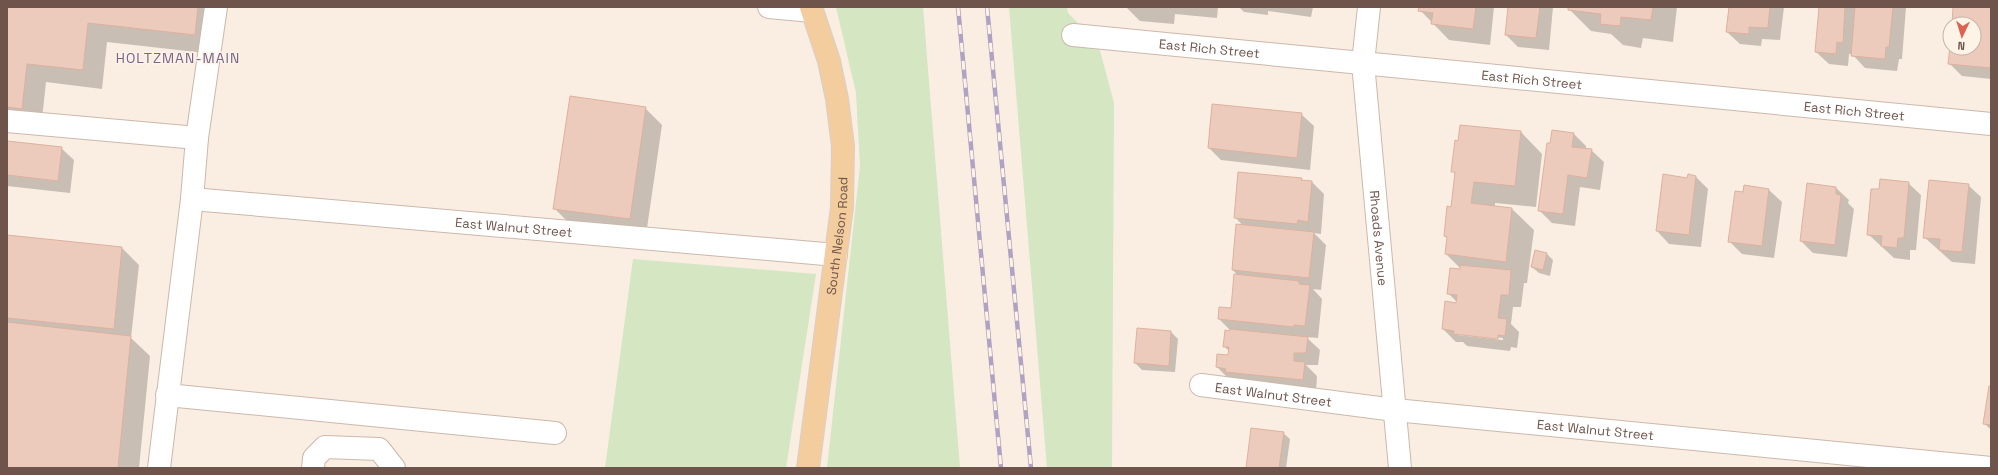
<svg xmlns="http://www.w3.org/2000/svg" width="1998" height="475" viewBox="0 0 1998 475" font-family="'Space Grotesk',sans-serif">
<rect width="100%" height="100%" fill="#faeee2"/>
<!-- green -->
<g fill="#d4e6c2">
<path d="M836,7H923L960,468H827L860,166L856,93Z"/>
<path d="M1009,7H1067L1068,13L1098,43L1114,103L1112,468H1047Z"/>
<path d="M633,259L816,274L786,468H605Z"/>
</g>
<!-- shadow -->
<g fill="#0003" fill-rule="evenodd">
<path d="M7,7H219L214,54L107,42L102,89L46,82L41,128L7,124Z"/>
<path d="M1119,7H1218L1217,18L1175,14L1174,24L1140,21L1127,8Z"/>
<path d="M1239,7H1313L1311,17L1268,11V15L1244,12Z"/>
<path d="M1420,7H1494L1490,45L1449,40L1420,10Z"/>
<path d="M1509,7H1553L1549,50L1518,47L1506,35Z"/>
<path d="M1569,7H1677L1673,42L1643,38L1641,48L1623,45L1611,34L1591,31L1569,9Z"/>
<path d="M1730,7H1784L1780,40L1762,39L1761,46L1740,44L1727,32Z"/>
<path d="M1820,7H1906L1902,59H1899L1897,71L1865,68L1852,54H1849L1848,66L1829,64L1816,52Z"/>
<path d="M1954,7H1991V79L1962,76L1950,64L1951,48H1974V24H1953Z"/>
<path d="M645,108L662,125L646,235L571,225L554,208Z"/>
<path d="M1301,114L1314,126L1310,170L1221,160L1209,148Z"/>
<path d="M1521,132L1542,154L1536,207L1495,203V207L1512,209L1534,230L1527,283H1524L1521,307H1513L1511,324L1519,332L1517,348L1511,347L1510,351L1467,346L1463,342H1456L1443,329L1459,304L1448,293L1462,270L1446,254L1448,239L1445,236L1451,208L1455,174L1453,171ZM1455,333L1503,338V340L1457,335Z"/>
<path d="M1574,134L1586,146V149L1591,150L1604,162L1600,190L1580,187L1575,226L1552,223L1540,211Z"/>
<path d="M7,142L61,148L74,160L70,193L7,186Z"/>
<path d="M1696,177L1708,189L1701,247L1669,244L1657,231L1688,179Z"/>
<path d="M1301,179L1304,181L1312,182L1324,194L1321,234L1314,233L1326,245L1321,290L1313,289L1322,299L1318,338L1306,337L1320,350L1318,365H1306L1317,376L1316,392L1230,380L1217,367L1229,356V351L1224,346L1230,330L1219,319L1231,309L1238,276L1233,270L1243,226L1235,217Z"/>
<path d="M1908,183L1921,195L1916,250H1910V260L1894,258L1868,234L1880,191Z"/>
<path d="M1968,185L1981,197L1975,264L1952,262L1924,237Z"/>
<path d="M1744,186L1769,190L1782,202L1774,258L1742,254L1729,241Z"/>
<path d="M1836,188L1849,200L1848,203L1854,209L1847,257L1813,253L1801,241Z"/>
<path d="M7,236L122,248L139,265L131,338L150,356L139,468H7Z"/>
<path d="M1546,253L1553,260L1550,276L1539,273L1532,267Z"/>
<path d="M1138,330L1171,332L1178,339L1175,372L1142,370L1135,363Z"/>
<path d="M1991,387V430L1984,423Z"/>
<path d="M1283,433L1290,439L1286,468H1247Z"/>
</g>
<!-- building -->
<g fill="#edcbbc" stroke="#deb19d">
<path d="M7,7H198L195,35L88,23L83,70L27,64L22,109L7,107Z"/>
<path d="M1419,7H1476L1473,29L1431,24L1433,13L1418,11Z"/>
<path d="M1508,7H1540L1536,38L1505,35Z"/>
<path d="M1568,7H1653L1651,20L1621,17L1620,26L1600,24L1601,14L1568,10Z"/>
<path d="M1729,7H1770L1768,28L1749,27V34L1726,32Z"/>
<path d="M1819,7H1845L1843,43L1837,42L1836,54L1815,52Z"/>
<path d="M1855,7H1893L1889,47H1886L1885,59L1851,56Z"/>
<path d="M1953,7H1991V68L1948,64L1950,46V48H1974V24H1952Z"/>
<path d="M570,96L646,107L630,219L553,209Z"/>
<path d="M1212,104L1302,113L1297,158L1208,148Z"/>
<path d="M1460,125L1521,131L1515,186L1474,182L1471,203L1512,208L1506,262L1445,254L1447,237L1444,236L1447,206L1451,207L1455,172H1451L1455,140L1458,141Z"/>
<path d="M1552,130L1574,133L1572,147L1592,149L1587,178L1568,175L1563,214L1538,211L1547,143H1550Z"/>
<path d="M7,141L62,147L58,181L7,175Z"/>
<path d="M1238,172L1302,178L1301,180L1312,181L1308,222L1298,220L1297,224L1234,218Z"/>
<path d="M1663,174L1687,178L1688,174L1696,176L1689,235L1656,231Z"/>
<path d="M1880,179L1909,182L1904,238H1898L1897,248L1881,246L1882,236L1867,235L1871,189H1879Z"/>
<path d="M1929,180L1969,184L1962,252L1939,250L1940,239L1923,238Z"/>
<path d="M1807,183L1836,187V194L1841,195L1835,245L1800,241Z"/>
<path d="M1744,185L1769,189L1762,246L1728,242L1735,191L1743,192Z"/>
<path d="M1236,224L1314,232L1309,278L1232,270Z"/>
<path d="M7,235L122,247L114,329L7,318Z"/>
<path d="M1535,250L1547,253L1543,270L1531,267Z"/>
<path d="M1460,265L1511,270L1509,295H1501L1498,318L1507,319L1505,336L1498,335V339L1453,334L1454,331L1442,329L1445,301L1456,303L1457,295L1447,294L1450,268L1460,269Z"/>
<path d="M1234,274L1299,281V284L1310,285L1305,326L1294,325V327L1218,319L1219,307L1231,308Z"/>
<path d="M7,322L131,336L118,468H7Z"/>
<path d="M1137,328L1171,331L1169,366L1134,363Z"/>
<path d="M1230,329L1308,337L1306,353H1294V361L1305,362L1303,380L1225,372L1226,369L1216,367L1217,354L1228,355L1229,347H1223L1225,330L1229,331Z"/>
<path d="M1989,386H1991V425L1983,424Z"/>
<path d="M1251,428L1284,432L1279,468H1246Z"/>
</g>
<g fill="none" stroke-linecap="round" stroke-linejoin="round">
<defs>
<g id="minor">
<path d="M769,7L812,11"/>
<path id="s1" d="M1369,7L1363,63L1400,468"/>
<path id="s2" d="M1073,35L1991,124"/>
<path d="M7,121L197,138L192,199L159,468"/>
<path d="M197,138L216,7"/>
<path id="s3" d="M192,199L836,255"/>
<path id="s4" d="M1201,385L1395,410L1991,468"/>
<path d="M167,395L555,433"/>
<path d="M313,468L314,458L325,447L379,449L394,468"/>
</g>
<g id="major">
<path id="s5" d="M808,468L842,207L843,146L837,99L829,61L811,7"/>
</g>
</defs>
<!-- minor casing -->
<use href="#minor" stroke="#ccb8ac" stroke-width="24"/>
<!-- major casing -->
<use href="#major" stroke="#d7cfcd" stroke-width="24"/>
<!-- minor -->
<use href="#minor" stroke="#fff" stroke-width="22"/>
<!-- major -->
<use href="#major" stroke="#f4cd9f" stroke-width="22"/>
<defs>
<g id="rail">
<path d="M958,7L1001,468"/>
<path d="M987,7L1031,468"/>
</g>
</defs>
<!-- rail casing -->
<use href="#rail" stroke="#b0a2c2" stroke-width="4.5"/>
<!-- rail -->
<use href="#rail" stroke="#fdf3e7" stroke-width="3" stroke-dasharray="9" stroke-linecap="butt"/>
</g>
<g text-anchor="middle" stroke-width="3" stroke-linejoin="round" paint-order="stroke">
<!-- street labels -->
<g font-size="13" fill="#6f544b" stroke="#fdf3e7">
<text dy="5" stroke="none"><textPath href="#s2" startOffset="137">East Rich Street</textPath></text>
<text dy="5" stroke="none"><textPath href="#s2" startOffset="461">East Rich Street</textPath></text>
<text dy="5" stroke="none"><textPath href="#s2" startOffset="785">East Rich Street</textPath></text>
<text dy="5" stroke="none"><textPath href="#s3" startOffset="323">East Walnut Street</textPath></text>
<text dy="5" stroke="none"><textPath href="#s5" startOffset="234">South Nelson Road</textPath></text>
<text dy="5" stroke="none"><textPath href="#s1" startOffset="232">Rhoads Avenue</textPath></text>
<text dy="5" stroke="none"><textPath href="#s4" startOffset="73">East Walnut Street</textPath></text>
<text dy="5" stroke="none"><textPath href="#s4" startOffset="397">East Walnut Street</textPath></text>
</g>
<!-- neighbourhood labels -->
<g font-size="14" letter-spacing="1" fill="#7a638c" stroke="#fdf3e7">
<text x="178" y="63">HOLTZMAN-MAIN</text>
</g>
</g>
<!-- border -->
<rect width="1998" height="475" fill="none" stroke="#6f544b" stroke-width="16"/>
<!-- north arrow -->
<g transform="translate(1962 36) rotate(184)"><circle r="19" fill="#fdf3e7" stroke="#c4b3a9"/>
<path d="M0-3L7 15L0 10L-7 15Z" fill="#db6350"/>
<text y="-6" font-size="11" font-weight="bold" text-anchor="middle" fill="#6f544b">N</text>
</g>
</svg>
